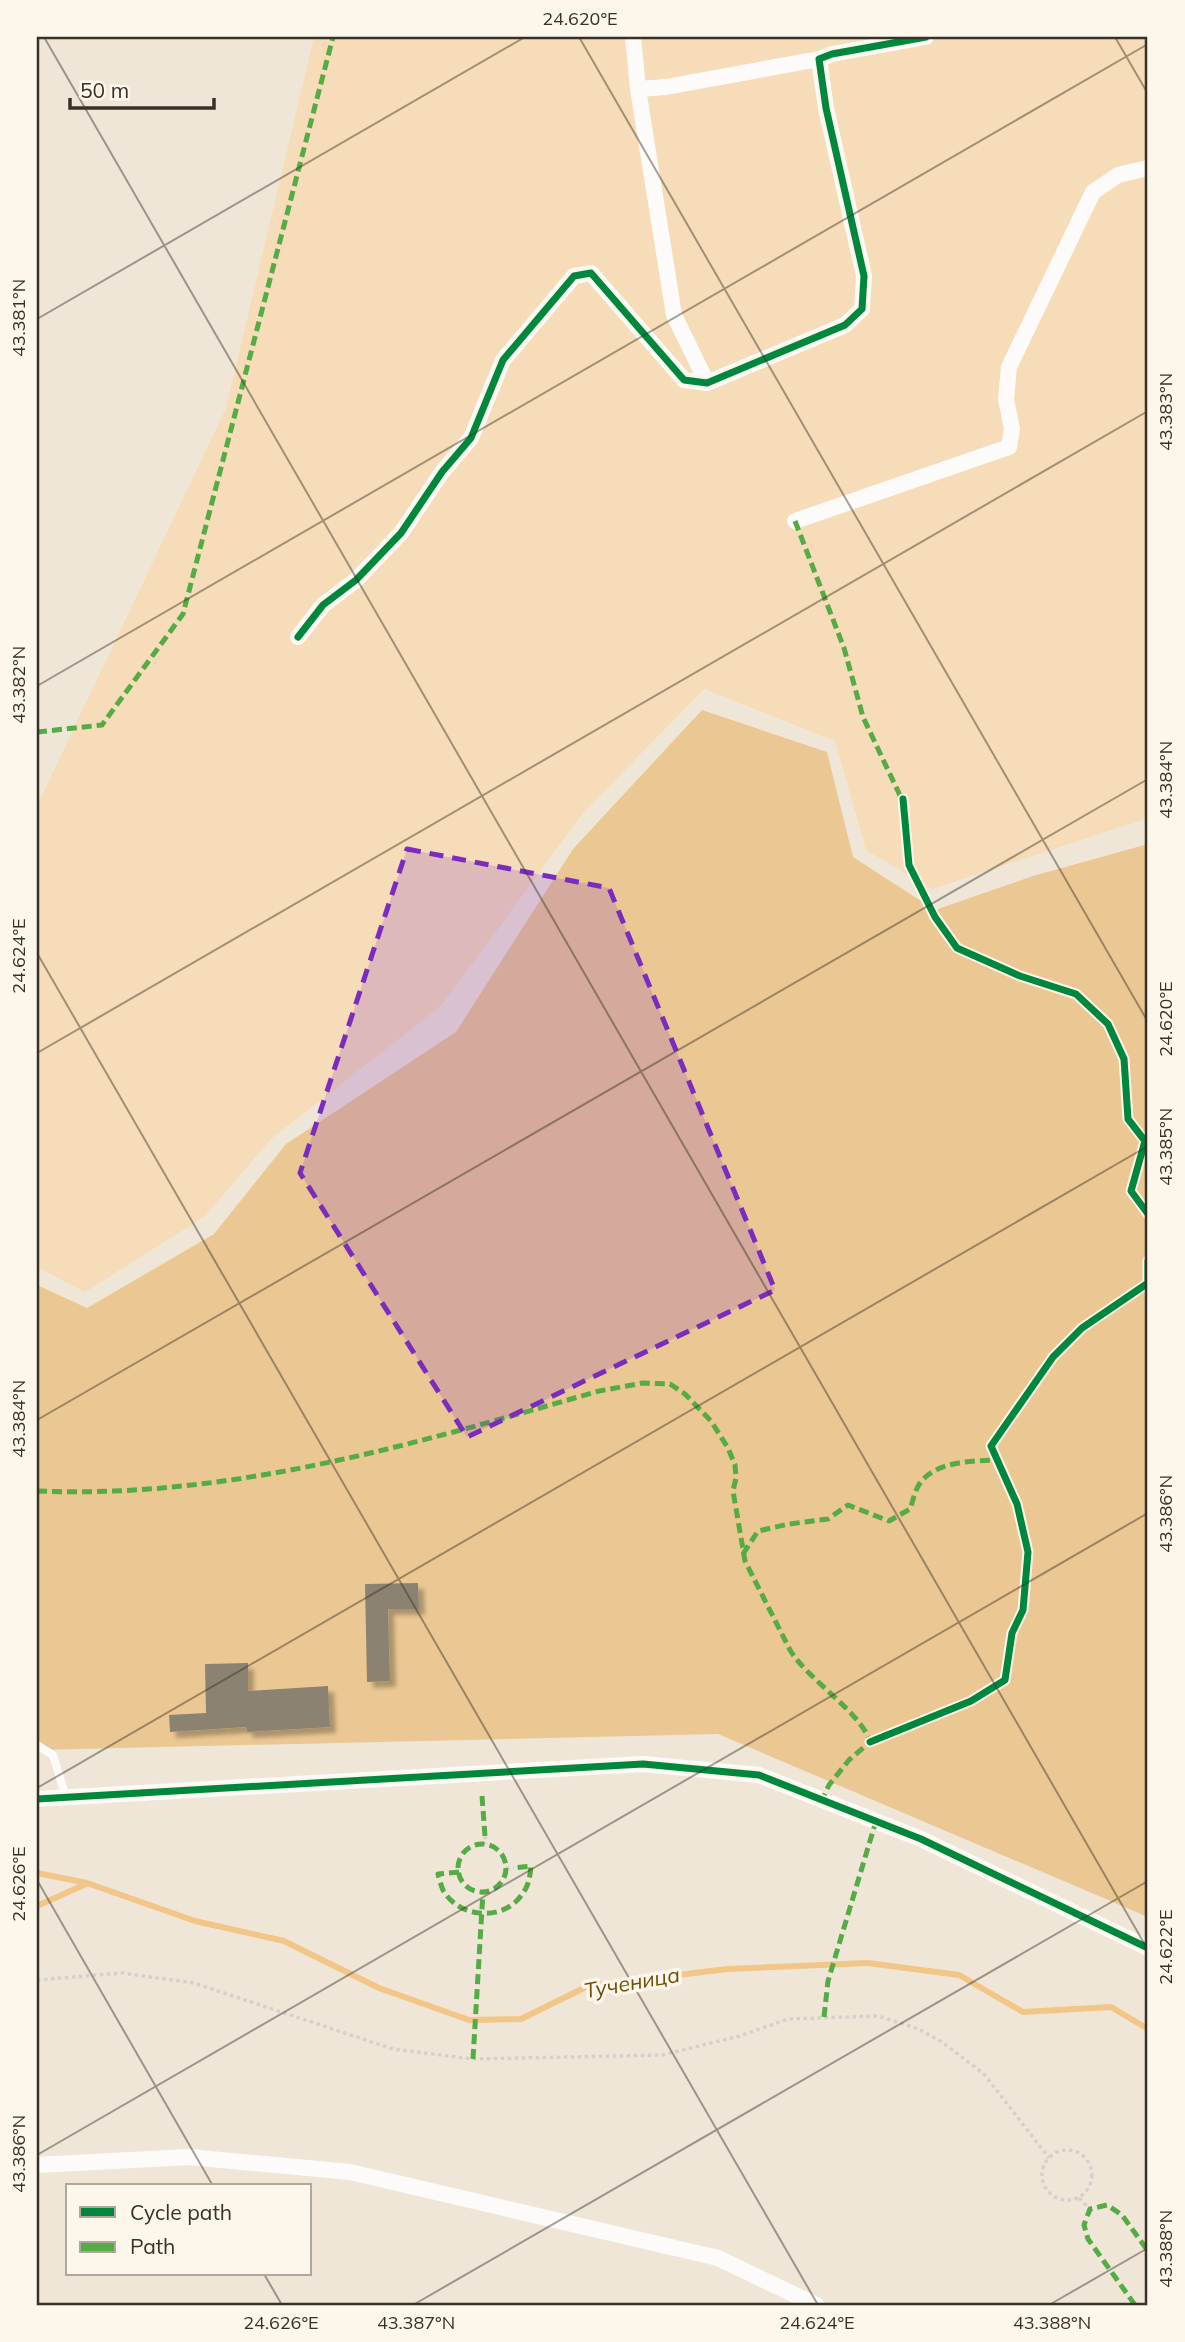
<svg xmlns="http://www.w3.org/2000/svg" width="1185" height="2342" viewBox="0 0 1185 2342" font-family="Mulish,sans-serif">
<defs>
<filter id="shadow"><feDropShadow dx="6" dy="6" stdDeviation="2" flood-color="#0004"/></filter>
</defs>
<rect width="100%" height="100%" fill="#f0e6d8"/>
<!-- green -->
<path fill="#f6dcb8" d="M314,37H1148V818L932,889L866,850L835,741L704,689L583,813L441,1006L271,1139L204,1217L85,1292L37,1267V806L226,408Z"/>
<!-- forest -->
<path fill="#ebc893" d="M702,710L827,752L853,857L935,910L1033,876L1148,844V1917L718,1734L37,1750V1285L87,1308L214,1234L286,1144L456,1032L573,849Z"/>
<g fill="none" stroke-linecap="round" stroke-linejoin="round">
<!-- stream -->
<g stroke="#f1c687" stroke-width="6">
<path d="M37,1873L87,1883L195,1921L284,1941L379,1988L469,2020L521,2019L588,1986L727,1969L868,1963L959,1975L1023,2012L1111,2007L1148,2029"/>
<path d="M37,1906L86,1884"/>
</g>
</g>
<!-- building -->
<g fill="#8c8272" filter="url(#shadow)">
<path d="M418,1583L419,1609H388L390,1681L367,1682L365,1584Z"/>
<path d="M248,1663V1691L328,1686L330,1727L247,1732L246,1727L170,1732L169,1715L206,1713L205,1664Z"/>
</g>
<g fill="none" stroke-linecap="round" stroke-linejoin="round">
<!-- path -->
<g stroke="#d4d1cd" stroke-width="3.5" stroke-dasharray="3.5 3.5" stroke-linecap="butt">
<path d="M485,1836L486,1844"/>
<path d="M506,1868H514"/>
<path d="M37,1980L122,1973L194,1983L393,2049L473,2059L662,2055L740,2036L788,2019L878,2016L919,2029L942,2042L984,2074L1049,2158"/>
<circle cx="1067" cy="2175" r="25"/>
<path d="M1079,2198L1090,2209"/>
</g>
<!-- lane -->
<path stroke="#fdfbf9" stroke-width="8" d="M37,1745L53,1755L66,1797"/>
<!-- street -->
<g stroke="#fdfbf9" stroke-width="16">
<path d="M633,37L638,89L666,87L819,59"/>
<path d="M638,89L674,315L707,383"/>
<path d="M795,521L1009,447L1012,429L1006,399L1009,367L1093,192L1118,175L1148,168"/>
<path d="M298,637L323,605L356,580L401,533L442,472L471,438L503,360L574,276L591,273L684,380L707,383L845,325L862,309L864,276L826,108L819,59L832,54L926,37"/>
<path d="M37,1799L643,1764L759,1775L921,1839L1148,1948"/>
<path d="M37,2165L189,2157L350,2172L718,2258L816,2305"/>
</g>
<!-- quiet -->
<g stroke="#55ab44" stroke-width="5" stroke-dasharray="10 5" stroke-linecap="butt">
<path d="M795,521L844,648L863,717L904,804"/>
<path d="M37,732L102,725L183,614L333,37"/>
<path d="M37,1491C231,1499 414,1444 599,1391L643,1383L670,1384L685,1394L711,1421L728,1448L735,1465L736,1478L733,1491L745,1561L790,1650C808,1680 862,1713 870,1742L849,1760L829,1785L822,1800"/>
<path d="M743,1554L758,1531L789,1524L828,1519L848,1505L889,1521L910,1509C913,1501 915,1490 920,1483C936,1461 972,1461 997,1460"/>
<path d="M482,1796L485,1836"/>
<circle cx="482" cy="1868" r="24"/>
<path d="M459,1872L438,1874C439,1879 441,1885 443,1890C459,1919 505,1922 523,1893C529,1885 530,1876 531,1866L514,1868"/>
<path d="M824,2017L828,1981L876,1821"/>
<path d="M473,2059L483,1892"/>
<path d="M1135,2305L1088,2239L1084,2225L1090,2209L1107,2205L1122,2215L1148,2251"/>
</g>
<defs>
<g id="cycleway">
<path d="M298,637L323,605L356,580L401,533L442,472L471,438L503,360L574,276L591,273L684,380L707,383L845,325L862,309L864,276L826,108L819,59L832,54L926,37"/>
<path d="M903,799L909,865L935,917L957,948L1020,976L1076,994L1108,1024L1124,1059L1128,1119L1145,1141L1131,1191L1148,1214"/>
<path d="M870,1742L971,1701L1005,1680L1012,1633L1023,1610L1028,1552L1017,1504L991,1446L1053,1357L1082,1328L1148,1283V1261"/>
<path d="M37,1799L643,1764L759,1775L921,1839L1148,1948"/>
</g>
</defs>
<!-- cycleway casing -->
<use href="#cycleway" stroke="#fdf6eb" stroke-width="11"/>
<!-- cycleway -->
<use href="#cycleway" stroke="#00873e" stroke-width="7"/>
</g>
<!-- marked area -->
<path fill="#7b2cbf" fill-opacity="0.2" stroke="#7b2cbf" stroke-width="5" stroke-dasharray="14 9" stroke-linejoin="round" d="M407,849L609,888L775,1290L467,1437L300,1173Z"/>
<!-- ticks -->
<path fill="none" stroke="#383127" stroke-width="2" stroke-opacity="0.45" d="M44,37L1148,1950M579,37L1148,1022M1115,37L1148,94M37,319L525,37M37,686L1148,44M37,953L818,2305M37,1053L1148,411M37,1420L1148,779M37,1788L1148,1146M37,1880L213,2186M37,2155L1148,1513M264,2274L282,2305M413,2305L1148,1881M1049,2305L1148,2248"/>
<g text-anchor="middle" stroke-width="7" stroke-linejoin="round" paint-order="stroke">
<!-- water labels -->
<g font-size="21" font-style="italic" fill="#704b05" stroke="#fdf6eb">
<text transform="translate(632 1983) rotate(-10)" y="7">Тученица</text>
</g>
</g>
<!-- border -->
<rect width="1185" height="2342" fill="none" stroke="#fdf6eb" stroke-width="77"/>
<!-- legend -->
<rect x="66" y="2184" width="245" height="91" fill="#fdf6eb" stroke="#aea79d" stroke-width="2"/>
<rect x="80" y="2207" width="35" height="10" fill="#00873e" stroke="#aea79d" stroke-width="2"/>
<text x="130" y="2220" font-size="21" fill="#383127">Cycle path</text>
<rect x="80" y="2242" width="35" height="10" fill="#55ab44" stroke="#aea79d" stroke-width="2"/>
<text x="130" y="2254" font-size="21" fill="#383127">Path</text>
<!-- scale -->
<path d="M70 98v10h144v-10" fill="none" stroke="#383127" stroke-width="3.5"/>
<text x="80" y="98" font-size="21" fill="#383127" stroke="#fdf6eb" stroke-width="5" paint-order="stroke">50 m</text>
<rect x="38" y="38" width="1108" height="2266" fill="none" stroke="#383127" stroke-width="2.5"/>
<g font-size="18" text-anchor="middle" fill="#383127">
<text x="580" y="25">24.620°E</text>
<text transform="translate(19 318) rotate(-90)" y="6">43.381°N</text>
<text transform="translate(1166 412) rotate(-90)" y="6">43.383°N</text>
<text transform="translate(19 685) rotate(-90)" y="6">43.382°N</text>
<text transform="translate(1166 780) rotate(-90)" y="6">43.384°N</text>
<text transform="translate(19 956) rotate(-90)" y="6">24.624°E</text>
<text transform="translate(1166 1019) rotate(-90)" y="6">24.620°E</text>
<text transform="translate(1166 1147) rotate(-90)" y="6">43.385°N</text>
<text transform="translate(19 1419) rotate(-90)" y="6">43.384°N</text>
<text transform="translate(1166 1514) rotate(-90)" y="6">43.386°N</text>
<text transform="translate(19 1884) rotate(-90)" y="6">24.626°E</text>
<text transform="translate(1166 1947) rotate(-90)" y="6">24.622°E</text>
<text transform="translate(19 2154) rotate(-90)" y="6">43.386°N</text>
<text transform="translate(1166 2249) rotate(-90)" y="6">43.388°N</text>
<text x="281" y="2329">24.626°E</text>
<text x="416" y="2329">43.387°N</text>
<text x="817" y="2329">24.624°E</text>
<text x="1052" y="2329">43.388°N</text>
</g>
</svg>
